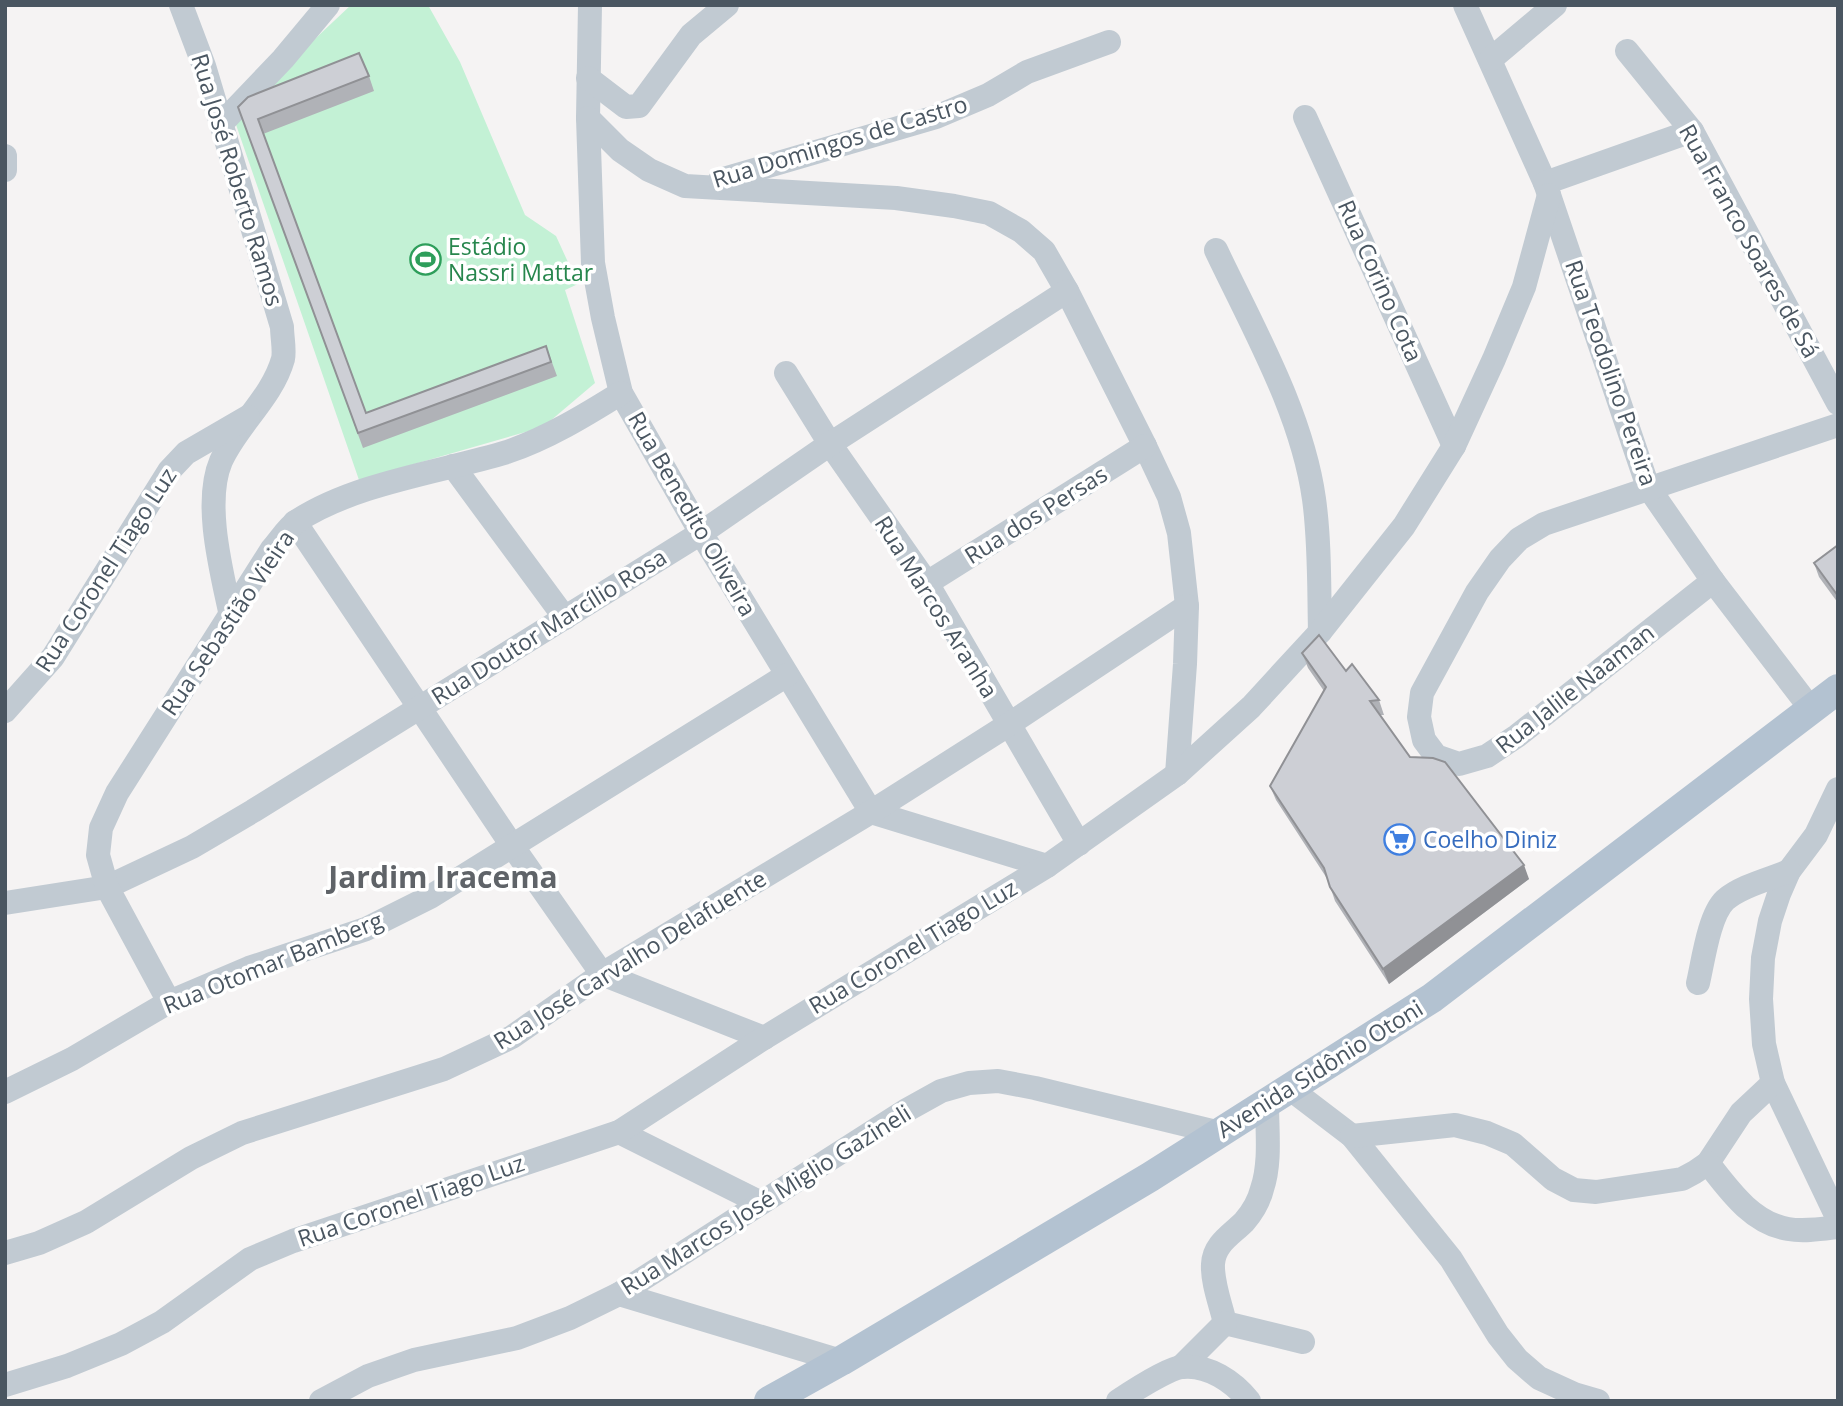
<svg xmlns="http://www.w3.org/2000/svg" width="1843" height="1406" viewBox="0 0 1843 1406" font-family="'Open Sans',sans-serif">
<rect width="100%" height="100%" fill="#f5f3f3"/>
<!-- garden -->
<path fill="#c3f1d5" d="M351,5H428L460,62L525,215L556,236L578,284L565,290L595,383L543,427L359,480L233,116Z"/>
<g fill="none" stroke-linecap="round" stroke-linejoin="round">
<!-- minor -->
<g stroke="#c1cad2" stroke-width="24">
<path d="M181,5L204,66L282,327C282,337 285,350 283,359C272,398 237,425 221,461C203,503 222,573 231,616"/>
<path d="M590,5L588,118L593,263L603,318L621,393L701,533L871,812L1047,866"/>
<path d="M1465,5L1545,183L1648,487L1713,581L1811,709"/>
<path d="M1627,51L1692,131L1838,403"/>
<path d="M1491,59L1555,5"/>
<path d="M588,78L626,107L639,106L691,35L727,5"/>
<path d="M1305,117L1454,446"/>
<path d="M588,118L620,150L649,170L685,186L896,198L954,206L989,213L1021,231L1044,251L1067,291L1145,446L1169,497L1179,533L1187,606L1185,664L1177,774"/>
<path d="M221,124L283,59L328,5"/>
<path d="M5,156V170"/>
<path d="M720,180L936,117L988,95L1027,72L1109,42"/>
<path d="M1545,183L1692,131"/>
<path d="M1216,250C1253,328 1302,413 1314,499C1320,542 1319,588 1320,632"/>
<path d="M786,373L830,444L927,583L1079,844"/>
<path d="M453,466L565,618"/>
<path d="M295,522L513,847L602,974L764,1038"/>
<path d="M1713,581L1517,736L1487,756L1459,764L1436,756L1424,740L1419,717L1422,693L1477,592L1500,559L1519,539L1544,524L1838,425"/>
<path d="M927,583L1145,446"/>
<path d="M5,711L53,657L169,471L186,453L248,417"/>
<path d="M1838,789L1816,835L1789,871L1779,894L1770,921L1763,958L1761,999L1764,1044L1773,1083L1838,1219"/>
<path d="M5,903L107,887L192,847L253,811L701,533L830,444L1067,291"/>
<path d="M1698,983C1703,962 1709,915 1725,900C1741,886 1770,879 1789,871"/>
<path d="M169,1002L107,887L98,855L101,828L117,793L272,549C280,540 288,527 297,521C355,483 441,472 507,452C548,438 584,416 621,393"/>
<path d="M1289,1088L1352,1136L1451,1259L1498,1335L1517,1359L1539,1378L1574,1394L1598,1401"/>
<path d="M5,1092L72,1059L169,1002L249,968L366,929L430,897L787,675"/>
<path d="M1267,1103C1267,1131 1271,1163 1262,1189C1259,1201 1252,1213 1244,1222C1231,1235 1214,1244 1213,1264C1212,1283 1221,1305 1225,1323L1303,1342"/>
<path d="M619,1132L761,1203"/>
<path d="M1352,1136L1455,1125L1487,1133L1513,1144L1553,1179L1574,1190L1596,1192L1682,1179L1695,1172L1708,1163L1741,1113L1773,1083"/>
<path d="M1708,1163C1729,1190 1752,1223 1788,1229C1804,1232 1822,1229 1838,1227"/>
<path d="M5,1253L39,1243L86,1222L191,1158L242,1133L444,1069L512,1037L602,974L871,812L1008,725L1187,606"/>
<path d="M619,1294L841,1361"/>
<path d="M1181,1367L1225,1323"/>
<path d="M5,1385L67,1366L121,1344L162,1322L250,1259L293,1241L619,1132L764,1038L1047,866L1177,774L1251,707L1320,632L1404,526L1454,446L1494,359L1524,287L1549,195"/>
<path d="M321,1401L368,1376L414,1360L517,1338L570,1318L619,1294L905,1111L941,1091L969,1083L998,1081L1035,1088L1220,1133"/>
<path d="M1118,1401C1130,1393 1169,1368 1182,1367C1208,1364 1234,1382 1249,1401"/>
</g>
<!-- major -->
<path stroke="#b3c2d1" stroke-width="30" d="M769,1401L841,1361L1150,1177L1432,998L1838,689"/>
</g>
<!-- wall -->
<g fill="#b0b2b7">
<path d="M369,76L374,91L263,134L366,413L546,346L557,376L363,448L238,107Z"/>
<path d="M1838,545V603L1819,577L1814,563Z"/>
<path d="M1302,653L1346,671L1379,700L1384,715H1380L1410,757L1529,879L1389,984L1335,901L1328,880L1276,800L1270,786L1324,691L1308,668Z"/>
</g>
<!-- shaded-wall -->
<path fill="#909195" d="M1524,865L1529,879L1389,984L1383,969Z"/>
<!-- building -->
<g fill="#cdcfd5" stroke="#909195" stroke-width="2">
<path d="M359,53L369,76L258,119L366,413L546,346L551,362L358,433L238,107L248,97Z"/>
<path d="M1838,545V596L1814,563Z"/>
<path d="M1319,635L1346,671L1352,664L1379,700L1370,701L1410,757L1433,758L1445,762L1524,865L1383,969L1330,887L1324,868L1270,786L1326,687L1302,653Z"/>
</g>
<!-- icons -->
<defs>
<symbol id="stadium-ring" viewBox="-11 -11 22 22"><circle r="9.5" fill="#fff" stroke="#2e9e5b" stroke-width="1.5"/><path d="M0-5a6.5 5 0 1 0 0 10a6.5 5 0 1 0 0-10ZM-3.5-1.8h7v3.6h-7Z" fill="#2e9e5b"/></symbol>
<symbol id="supermarket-ring" viewBox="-11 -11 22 22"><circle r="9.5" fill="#fff" stroke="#3f7fe0" stroke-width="1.5"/><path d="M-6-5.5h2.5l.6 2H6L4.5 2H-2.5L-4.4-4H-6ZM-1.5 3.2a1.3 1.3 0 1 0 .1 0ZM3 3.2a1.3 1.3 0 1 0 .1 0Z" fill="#3f7fe0"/></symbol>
</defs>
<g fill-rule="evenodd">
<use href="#stadium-ring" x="408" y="242" width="35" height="35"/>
<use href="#supermarket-ring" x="1382" y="822" width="35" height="35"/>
</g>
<g text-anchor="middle" stroke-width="7" stroke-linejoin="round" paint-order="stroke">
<!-- street labels -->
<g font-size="23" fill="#4a5661" stroke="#fff">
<text transform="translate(840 142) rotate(-17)" y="8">Rua Domingos de Castro</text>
<text transform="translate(237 180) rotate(73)" y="8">Rua José Roberto Ramos</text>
<text transform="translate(1749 241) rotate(61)" y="8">Rua Franco Soares de Sá</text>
<text transform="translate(1380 281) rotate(66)" y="8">Rua Corino Cota</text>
<text transform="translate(1611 373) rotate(71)" y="8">Rua Teodolino Pereira</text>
<text transform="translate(692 514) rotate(60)" y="8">Rua Benedito Oliveira</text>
<text transform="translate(1036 515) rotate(-32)" y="8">Rua dos Persas</text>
<text transform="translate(106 570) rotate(-57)" y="8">Rua Coronel Tiago Luz</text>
<text transform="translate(936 607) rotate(58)" y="8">Rua Marcos Aranha</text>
<text transform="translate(228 623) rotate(-56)" y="8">Rua Sebastião Vieira</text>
<text transform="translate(549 627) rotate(-32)" y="8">Rua Doutor Marcílio Rosa</text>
<text transform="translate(1575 689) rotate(-38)" y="8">Rua Jalile Naaman</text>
<text transform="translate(913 947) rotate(-31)" y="8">Rua Coronel Tiago Luz</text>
<text transform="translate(630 960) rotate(-32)" y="8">Rua José Carvalho Delafuente</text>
<text transform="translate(273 963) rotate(-22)" y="8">Rua Otomar Bamberg</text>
<text transform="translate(1320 1069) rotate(-32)" y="8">Avenida Sidônio Otoni</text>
<text transform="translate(766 1200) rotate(-32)" y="8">Rua Marcos José Miglio Gazineli</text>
<text transform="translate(411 1201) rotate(-19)" y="8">Rua Coronel Tiago Luz</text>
</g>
<!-- leisure labels -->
<g font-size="23" fill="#27864d" stroke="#fff" text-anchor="start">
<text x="448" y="255">Estádio<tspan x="448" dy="26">Nassri Mattar</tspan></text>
</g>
<!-- shop labels -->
<g font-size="23" fill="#366cbe" stroke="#fff" text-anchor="start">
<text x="1423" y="848">Coelho Diniz</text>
</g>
<!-- district labels -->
<g font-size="30" font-weight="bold" fill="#5f6368" stroke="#fff">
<text x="443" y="888">Jardim Iracema</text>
</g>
</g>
<!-- border -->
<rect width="1843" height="1406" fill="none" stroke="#4a5661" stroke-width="14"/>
</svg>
